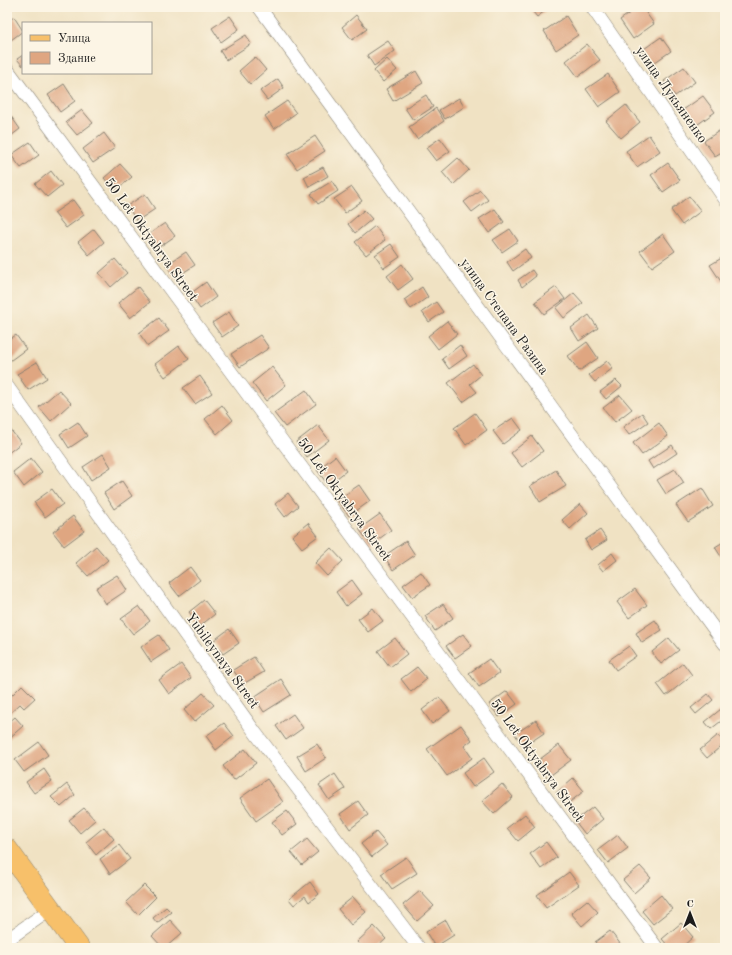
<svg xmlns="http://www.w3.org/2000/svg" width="732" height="955" viewBox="0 0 732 955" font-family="'Old Standard TT',serif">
<rect width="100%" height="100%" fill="#fcf5e5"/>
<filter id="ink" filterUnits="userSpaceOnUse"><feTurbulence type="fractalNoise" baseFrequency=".025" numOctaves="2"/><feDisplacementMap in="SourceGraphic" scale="8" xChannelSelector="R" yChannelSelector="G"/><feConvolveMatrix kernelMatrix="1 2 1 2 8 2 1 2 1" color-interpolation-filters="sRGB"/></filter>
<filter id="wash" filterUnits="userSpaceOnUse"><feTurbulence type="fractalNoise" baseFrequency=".012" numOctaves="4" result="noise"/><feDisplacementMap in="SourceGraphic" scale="16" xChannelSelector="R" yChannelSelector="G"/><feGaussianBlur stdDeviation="0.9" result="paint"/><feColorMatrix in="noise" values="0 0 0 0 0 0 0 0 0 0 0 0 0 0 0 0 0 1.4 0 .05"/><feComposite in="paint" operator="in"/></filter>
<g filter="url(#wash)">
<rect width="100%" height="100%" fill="#f0e2c3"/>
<g id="blocks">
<!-- building -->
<g fill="#dfa681">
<path d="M529,7H550L537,17Z"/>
<path d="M638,7H642L654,24L633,39L620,20Z"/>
<path d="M356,15L367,29L352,40L342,27Z"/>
<path d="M230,16L239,29L221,42L212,28Z"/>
<path d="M566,16L578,35L556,50L544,31Z"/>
<path d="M14,17L23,31L7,43V22Z"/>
<path d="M246,35L251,44L226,60L220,51Z"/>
<path d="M661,37L671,51L651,65L641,51Z"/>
<path d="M388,41L395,51L374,66L367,55Z"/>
<path d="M587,44L600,60L578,77L566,61Z"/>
<path d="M23,55V66L17,59Z"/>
<path d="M255,57L266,70L250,84L239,71Z"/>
<path d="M387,59L397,70L383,82L374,71Z"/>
<path d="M684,67L695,82L675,96L664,81Z"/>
<path d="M416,71L423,83L393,101L386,89Z"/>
<path d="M608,74L620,92L599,107L586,89Z"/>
<path d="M278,79L284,88L267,100L260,91Z"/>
<path d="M64,84L75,101L60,112L48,95Z"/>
<path d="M426,95L433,107L413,120L405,108Z"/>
<path d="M703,96L715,112L694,127L683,110Z"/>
<path d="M459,98L464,107L445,119L439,110Z"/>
<path d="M287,101L296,113L274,129L265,116Z"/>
<path d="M626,105L640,122L621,138L606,121Z"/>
<path d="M436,108L444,121L417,139L409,127Z"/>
<path d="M82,110L93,123L77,135L66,122Z"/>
<path d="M8,112L20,129L7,139V113Z"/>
<path d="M725,127V150L715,156L704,141Z"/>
<path d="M104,133L115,148L93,163L83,149Z"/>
<path d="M649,135L660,151L637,167L626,151Z"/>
<path d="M315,136L325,151L297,169L287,154Z"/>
<path d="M440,138L450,151L436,161L426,148Z"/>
<path d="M30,142L39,155L21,168L11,155Z"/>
<path d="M458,158L469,170L453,185L442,172Z"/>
<path d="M668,163L680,180L663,192L651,175Z"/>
<path d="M120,164L132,177L115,191L104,178Z"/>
<path d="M323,167L328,176L309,187L304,177Z"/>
<path d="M51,171L62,185L47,197L35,184Z"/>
<path d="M332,181L338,191L318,204L311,194Z"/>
<path d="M352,187L362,201L345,213L334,199Z"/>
<path d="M480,190L488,200L472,212L464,202Z"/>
<path d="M145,194L155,209L137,221L127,206Z"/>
<path d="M689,196L701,211L682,225L671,210Z"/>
<path d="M73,200L84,215L66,228L54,213Z"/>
<path d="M495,209L504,222L489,233L479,219Z"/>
<path d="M364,210L372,219L355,233L348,224Z"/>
<path d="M165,223L175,236L155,250L145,237Z"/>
<path d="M375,226L385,240L366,255L355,242Z"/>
<path d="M94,229L104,242L89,255L78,242Z"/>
<path d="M510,229L518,241L502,252L493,240Z"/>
<path d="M663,234L675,251L652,267L640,251Z"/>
<path d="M391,244L400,257L384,268L375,255Z"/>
<path d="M525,249L531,258L513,271L507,262Z"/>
<path d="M186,252L195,265L175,278L166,265Z"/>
<path d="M725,256V281L722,283L710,265Z"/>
<path d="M115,259L127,273L111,287L99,273Z"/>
<path d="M402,264L413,279L398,290L387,276Z"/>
<path d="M532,270L536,276L522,287L518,280Z"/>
<path d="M206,282L216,297L200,309L190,294Z"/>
<path d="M138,287L150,302L130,318L118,303Z"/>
<path d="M422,287L428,297L411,309L404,300Z"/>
<path d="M556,287L565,299L544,314L535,302Z"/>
<path d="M574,293L583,303L564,318L556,308Z"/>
<path d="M436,302L443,312L429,322L422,312Z"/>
<path d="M229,312L238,326L222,337L212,323Z"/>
<path d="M589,315L598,328L579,341L571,328Z"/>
<path d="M159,318L169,331L148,346L139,333Z"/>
<path d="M447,321L457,334L438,349L428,336Z"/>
<path d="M16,335L26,349L7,363V341Z"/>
<path d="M260,335L269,348L240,367L231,354Z"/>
<path d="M587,342L598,358L579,371L568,356Z"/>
<path d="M460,345L467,356L449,369L442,359Z"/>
<path d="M179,346L189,359L165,377L155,364Z"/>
<path d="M607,361L613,368L595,382L589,375Z"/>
<path d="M37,362L47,378L28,390L17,374Z"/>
<path d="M473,364L481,375L470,384L477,392L463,402L448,383Z"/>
<path d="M272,367L286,385L266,401L252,383Z"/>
<path d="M200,376L212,393L195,404L183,388Z"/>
<path d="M616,380L622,386L606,399L600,392Z"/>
<path d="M59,390L71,403L51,421L39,407Z"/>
<path d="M306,390L316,404L285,427L274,413Z"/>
<path d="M620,395L632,409L615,422L603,408Z"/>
<path d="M222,405L233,420L217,434L205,419Z"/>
<path d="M475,413L487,430L466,445L454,428Z"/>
<path d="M642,413L648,422L629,435L623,427Z"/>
<path d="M513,418L522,430L503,444L493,431Z"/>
<path d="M78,422L87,436L69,448L60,434Z"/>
<path d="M659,423L668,436L642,455L633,443Z"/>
<path d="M318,425L329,440L307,457L296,442Z"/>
<path d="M9,428L21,443L7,454V430Z"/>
<path d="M532,436L543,451L522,467L511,453Z"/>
<path d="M672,445L677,453L653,469L648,461Z"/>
<path d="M103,454L111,467L91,480L83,467Z"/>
<path d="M335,456L346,471L328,485L317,470Z"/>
<path d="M31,458L42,472L24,487L13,472Z"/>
<path d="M675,469L684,483L666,494L657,480Z"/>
<path d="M556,470L566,486L540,502L530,486Z"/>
<path d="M122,481L132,496L114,509L104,493Z"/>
<path d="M359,485L370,501L349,516L337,500Z"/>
<path d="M702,488L713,506L688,522L676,505Z"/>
<path d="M52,489L63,504L45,517L34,502Z"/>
<path d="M288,493L298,506L285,517L275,504Z"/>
<path d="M580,504L588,513L570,529L562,520Z"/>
<path d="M380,514L391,530L371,545L359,529Z"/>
<path d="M73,516L84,531L64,546L53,532Z"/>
<path d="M308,523L318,536L302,548L292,536Z"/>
<path d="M600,530L607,540L591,550L585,540Z"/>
<path d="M406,541L415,555L393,570L384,556Z"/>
<path d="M725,541V563L715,547Z"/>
<path d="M96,546L108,560L88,576L76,563Z"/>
<path d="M331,548L343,561L327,576L315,563Z"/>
<path d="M612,553L617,560L603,571L598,565Z"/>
<path d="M190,567L200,580L179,596L169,583Z"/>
<path d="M421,572L430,585L412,597L403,585Z"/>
<path d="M117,575L127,590L106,604L96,588Z"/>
<path d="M352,580L362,594L346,606L336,592Z"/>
<path d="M635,589L647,605L629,618L617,602Z"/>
<path d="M204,600L215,614L200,626L189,612Z"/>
<path d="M443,604L453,618L435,631L425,616Z"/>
<path d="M139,606L150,621L133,634L121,619Z"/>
<path d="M373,608L383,621L368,632L358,619Z"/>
<path d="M655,620L662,630L642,643L636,633Z"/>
<path d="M229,629L239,643L223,654L213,641Z"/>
<path d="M463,634L472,646L455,658L446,646Z"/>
<path d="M159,635L169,650L151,662L141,647Z"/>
<path d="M395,638L407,654L390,667L378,651Z"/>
<path d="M669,638L679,650L661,664L652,652Z"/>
<path d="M629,646L636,656L616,670L609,660Z"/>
<path d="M254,657L264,672L243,684L233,670Z"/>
<path d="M489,659L499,673L479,687L469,673Z"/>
<path d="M683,663L692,675L666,696L657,684Z"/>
<path d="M181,664L191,678L169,694L159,680Z"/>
<path d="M417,667L427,679L411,692L401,679Z"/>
<path d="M281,679L291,695L264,712L254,697Z"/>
<path d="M22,685L35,698L24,708L20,704L7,716V700Z"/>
<path d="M507,691L517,704L499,717L489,704Z"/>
<path d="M203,693L214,705L194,722L184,710Z"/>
<path d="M708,694L713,700L696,714L691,708Z"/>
<path d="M439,697L450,711L432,724L422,710Z"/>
<path d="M721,709L725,714V718L711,729L705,722Z"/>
<path d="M293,714L303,728L286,740L276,726Z"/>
<path d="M15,717L23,726L7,740V724Z"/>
<path d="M536,720L544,733L523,747L515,734Z"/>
<path d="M224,723L234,736L216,750L206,736Z"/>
<path d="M461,725L472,740L464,746L472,758L447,776L427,749Z"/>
<path d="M718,735L725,743L707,758L700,750Z"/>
<path d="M39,742L48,755L24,772L15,760Z"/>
<path d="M317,744L326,758L306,771L297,756Z"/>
<path d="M559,745L571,760L547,778L536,762Z"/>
<path d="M245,749L256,763L234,780L223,766Z"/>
<path d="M484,758L494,772L473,787L463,773Z"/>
<path d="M44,769L52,781L34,793L26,782Z"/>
<path d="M335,774L345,789L329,800L319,785Z"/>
<path d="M573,778L584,791L566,805L556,793Z"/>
<path d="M267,779L283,802L256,821L240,798Z"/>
<path d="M67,784L75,795L61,807L51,797Z"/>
<path d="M502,784L513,797L494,814L482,801Z"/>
<path d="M358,801L368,815L350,829L340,814Z"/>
<path d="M593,807L603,819L585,834L575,821Z"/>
<path d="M84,808L95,820L80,833L69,820Z"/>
<path d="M287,811L297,824L282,835L272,822Z"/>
<path d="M525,814L535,827L518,841L507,828Z"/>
<path d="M104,827L114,839L96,855L86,842Z"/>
<path d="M376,832L387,845L372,857L361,844Z"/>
<path d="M618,835L628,848L608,863L598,850Z"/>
<path d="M307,839L318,852L302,865L291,852Z"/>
<path d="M546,842L557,857L541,869L530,854Z"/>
<path d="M119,845L130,859L110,874L100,859Z"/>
<path d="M406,857L417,873L392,889L381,874Z"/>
<path d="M640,866L651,878L634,893L623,880Z"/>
<path d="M569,872L579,885L546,908L537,895Z"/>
<path d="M310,882L319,894L309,902L305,896L294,905L289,899Z"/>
<path d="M144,885L156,897L138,915L126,902Z"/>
<path d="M420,891L434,906L417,921L403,905Z"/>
<path d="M661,895L672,909L653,924L642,911Z"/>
<path d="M353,897L366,912L351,925L338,909Z"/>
<path d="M587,900L598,912L582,926L571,913Z"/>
<path d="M166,907L171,912L157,923L153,918Z"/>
<path d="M170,920L182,933L165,948H163L152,936Z"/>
<path d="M446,920L454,935L435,947L426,932Z"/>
<path d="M681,923L693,937L681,948H670L662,939Z"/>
<path d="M374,926L386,939L376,948H363L357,942Z"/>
<path d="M610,931L622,946L620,948H600L595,942Z"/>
</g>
</g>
</g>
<g filter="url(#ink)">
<use href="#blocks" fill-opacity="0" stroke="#867f70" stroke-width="1"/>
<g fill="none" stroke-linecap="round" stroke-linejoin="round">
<defs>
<g id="street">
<path d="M259,7L725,644"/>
<path d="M592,7L725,199"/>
<path d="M7,69L657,948"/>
<path d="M7,386L257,735L419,948"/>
<path d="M7,940L51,909"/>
</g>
<path id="primary" d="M7,849L79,948"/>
</defs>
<!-- street casing -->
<use href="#street" stroke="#867f70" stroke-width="14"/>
<!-- primary casing -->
<use href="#primary" stroke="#867f70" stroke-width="22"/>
<!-- street -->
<use href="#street" stroke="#fff" stroke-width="13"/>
<!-- primary -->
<use href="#primary" stroke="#f7c06b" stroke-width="21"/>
</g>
</g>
<g text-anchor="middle" stroke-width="3" stroke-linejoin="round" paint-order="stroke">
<!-- street labels -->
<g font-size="14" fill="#1c1c1c" stroke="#fcf5e5">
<text transform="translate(672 94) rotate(55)" y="5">улица Лукьяненко</text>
<text transform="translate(152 239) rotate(54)" y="5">50 Let Oktyabrya Street</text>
<text transform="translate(505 316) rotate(54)" y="5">улица Степана Разина</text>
<text transform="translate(345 499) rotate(54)" y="5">50 Let Oktyabrya Street</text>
<text transform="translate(223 660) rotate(54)" y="5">Yubileynaya Street</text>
<text transform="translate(538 760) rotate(54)" y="5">50 Let Oktyabrya Street</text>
</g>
</g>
<!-- margin -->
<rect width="732" height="955" fill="none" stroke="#fcf5e5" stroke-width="24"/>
<!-- legend -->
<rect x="22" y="22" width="130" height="52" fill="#fcf5e5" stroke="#a29e95"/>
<rect x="30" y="35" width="20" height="6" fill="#f7c06b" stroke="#a29e95"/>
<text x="58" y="42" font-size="12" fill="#1c1c1c">Улица</text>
<rect x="30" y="52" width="20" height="12" fill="#dfa681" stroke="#a29e95"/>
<text x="58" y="62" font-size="12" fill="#1c1c1c">Здание</text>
<!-- north arrow -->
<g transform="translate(690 913)" stroke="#fcf5e5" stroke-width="3" paint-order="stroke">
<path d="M0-3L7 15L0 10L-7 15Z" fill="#1c1c1c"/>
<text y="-6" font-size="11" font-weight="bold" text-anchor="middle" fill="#1c1c1c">С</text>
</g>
</svg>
